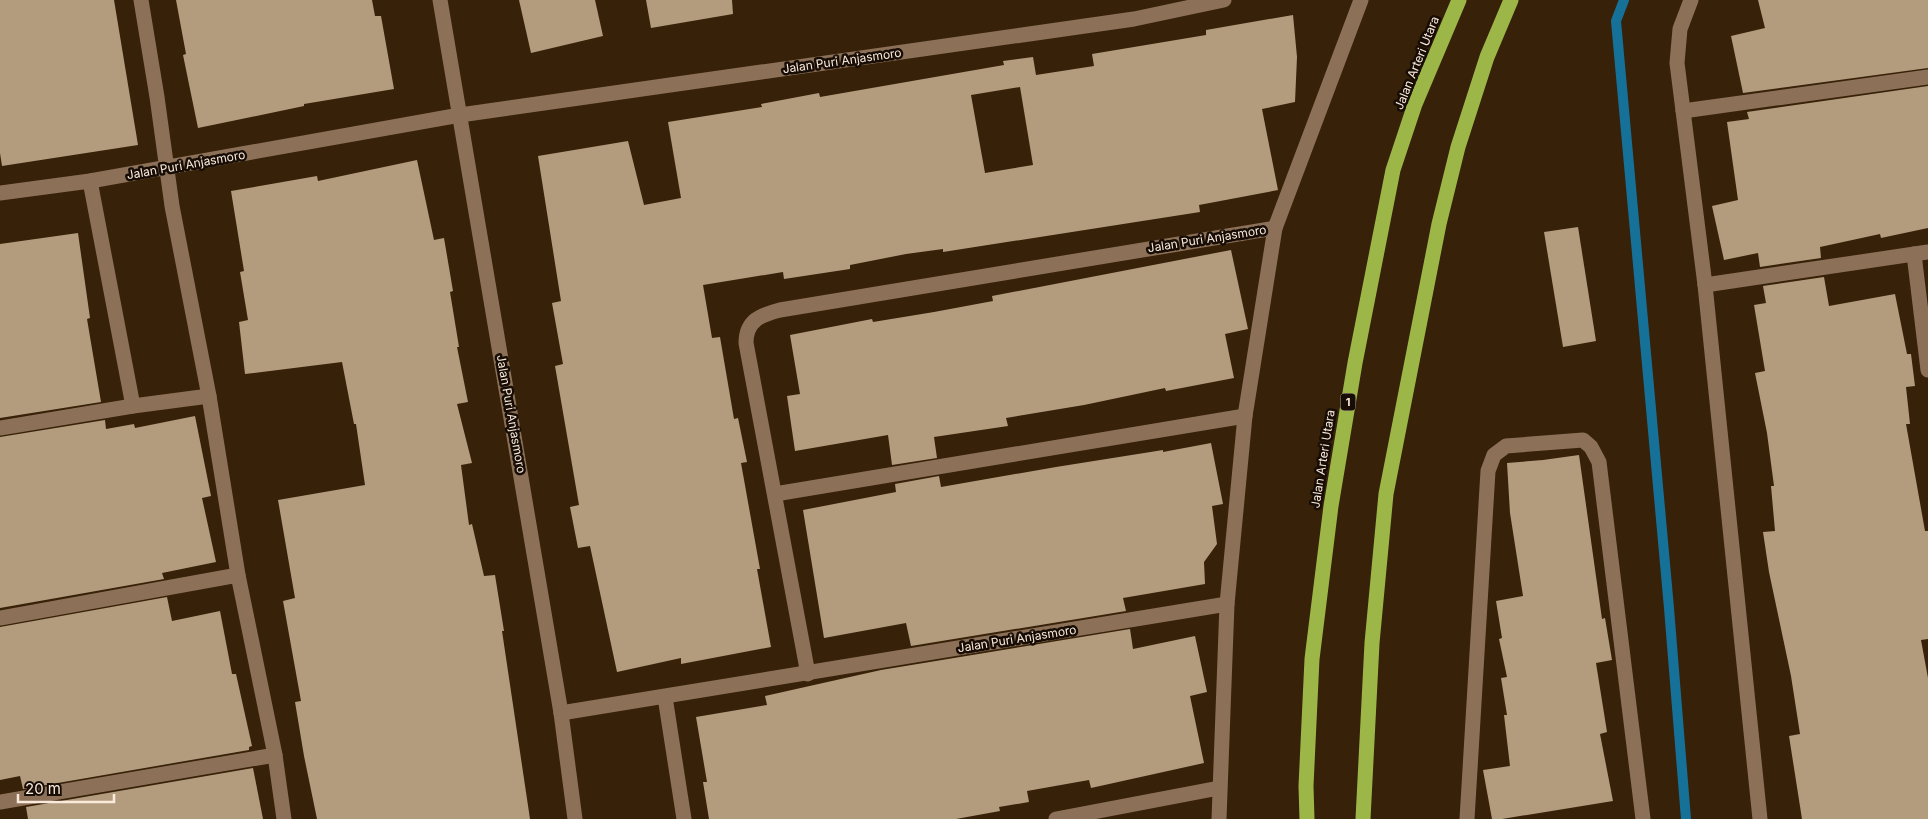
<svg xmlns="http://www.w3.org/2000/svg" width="1928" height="819" viewBox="0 0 1928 819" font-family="Inter,sans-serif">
<rect width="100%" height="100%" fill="#372109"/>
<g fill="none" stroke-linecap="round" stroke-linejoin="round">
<!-- stream -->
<path stroke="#167198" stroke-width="10" d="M1624,0L1616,21L1669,608L1686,819"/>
</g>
<!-- building -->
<g fill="#b39c7e" fill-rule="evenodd">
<path d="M0,0H114L138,145L2,166L0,153Z"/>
<path d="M176,0H372L375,16H381L394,89L304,104V106L198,128L183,55L186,54Z"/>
<path d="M519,0H595L603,36L531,53Z"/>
<path d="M646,0H732L733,14L651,28Z"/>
<path d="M1758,0H1928V68L1743,93L1731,36L1765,28Z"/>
<path d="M1293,15L1297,57L1295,102L1262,109L1278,190L1199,205L1200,212L943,252V249L906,254L850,265V269L784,279L783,272L703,285L712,338L720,337L734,419L738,418L747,462L741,463L760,569H757L771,647L681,664V658L617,672L590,546L578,548L570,507L579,505L555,366L563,364L552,303L561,301L538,156L628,141L644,205L681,198L668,122L762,107L761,104L819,93L820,97L1004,65L1003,61L1033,57L1036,75L1094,66L1092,54L1206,35V30ZM1020,87L1033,165L985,173L971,95Z"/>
<path d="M1928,86V228L1881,238L1880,234L1820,247L1821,258L1760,267L1758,253L1724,260L1712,206L1738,200L1727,122L1749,119L1747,112Z"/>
<path d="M417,160L434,240L444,238L453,291L450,292L459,347H457L468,402L457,404L472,463L461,465L469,525L472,524L484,576L495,575L504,631H502L530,819H317L304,756L295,702L301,701L283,601L295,598L278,500L365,485L356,424H354L342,362L245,374L239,322L248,320L240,272L244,271L231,191L317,176L318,181Z"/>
<path d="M1578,227L1596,341L1563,347L1544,232Z"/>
<path d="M78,233L90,318L87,319L101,402L0,418V244Z"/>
<path d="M1231,250L1248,329L1225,334L1234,378L1166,391L1165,388L1084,405L1006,418L1008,426L934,437L937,458L892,465L888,435L795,451L787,396L800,394L790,335L872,319L873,322L934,312L993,301L992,296Z"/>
<path d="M1824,277L1829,306L1895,294L1907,354H1911L1915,386L1906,387L1910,424H1906L1925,531H1928V639L1921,640L1928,678V819H1802L1789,736L1800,734L1791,676L1769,572L1763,532L1775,531L1771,486H1774L1767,433L1755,373L1765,371L1754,305L1766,303L1763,286Z"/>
<path d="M195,416L211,496L202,498L216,562L162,573L164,579L0,608V437L105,420L106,429L134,424L135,428Z"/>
<path d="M1211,443L1223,504L1212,506L1217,544L1204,562L1205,584L1123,598L1126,611L911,646L906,623L824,638L803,510L896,492L895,484L939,476L941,487L1056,467L1163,450V452Z"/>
<path d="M1579,455L1602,619L1605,618L1612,660L1596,663L1607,732L1600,734L1613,801L1502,819H1492L1483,770L1510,766L1504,715H1507L1501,678L1507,677L1499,639L1502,638L1496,601L1523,596L1510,513L1507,463L1543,460Z"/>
<path d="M167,597L172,621L220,611L232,674H236L252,746L249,747V750L23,789L20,776L0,780V627Z"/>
<path d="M1130,629L1133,649L1195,636L1207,692L1190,696L1204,763L1091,788L1089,780L1027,791L1029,802L999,807L1000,811L956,819H709L703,782H707L696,717L767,705L765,696L881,670Z"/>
<path d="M253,768L263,819H28L26,807Z"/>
</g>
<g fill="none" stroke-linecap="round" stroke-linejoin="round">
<!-- street -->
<g stroke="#8c7158" stroke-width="15">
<path d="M141,0L157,97L172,206L209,396L238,575L275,755L284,819"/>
<path d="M440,0L561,713L575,819"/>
<path d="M1691,0L1680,29L1677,63L1705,285L1760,819"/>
<path d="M1683,111L1928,77"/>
<path d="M90,181L133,406"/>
<path d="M0,193L90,181L460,115L1134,19L1224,0"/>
<path d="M1914,254L1928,370"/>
<path d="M1705,285L1928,252"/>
<path d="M0,428L133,406L209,396"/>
<path d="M775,494L1245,416"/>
<path d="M0,618L238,575"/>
<path d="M808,674L746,343C746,320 761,315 780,310L1275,228"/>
<path d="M665,697L684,819"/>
<path d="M561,713L1227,604"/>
<path d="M0,802L275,755"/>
<path d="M1056,819L1219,788"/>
<path d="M1219,819L1227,604L1245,416L1275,228L1361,0"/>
<path d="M1467,819L1488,471L1494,455L1506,446L1583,440L1591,447L1599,462L1643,819"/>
</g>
<!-- highway -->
<g stroke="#9cb748" stroke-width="15">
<path d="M1307,819L1306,786L1312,659L1331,506L1355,363L1393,170L1415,104L1459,0"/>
<path d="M1363,819L1372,643L1386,494L1439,224L1458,147L1487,57L1511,0"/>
</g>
</g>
<g text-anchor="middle" stroke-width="5" stroke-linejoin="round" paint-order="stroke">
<!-- shield labels -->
<rect fill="#170d05" stroke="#b5a89c" stroke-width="1" x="1340.5" y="393.5" width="15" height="17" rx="4"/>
<g font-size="11" font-weight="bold" fill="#f9eadc">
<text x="1348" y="406">1</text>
</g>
<!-- street labels -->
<g font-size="12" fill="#f9eadc" stroke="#170d05">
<text transform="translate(842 61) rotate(-8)" y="4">Jalan Puri Anjasmoro</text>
<text transform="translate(1417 63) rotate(-68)" y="4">Jalan Arteri Utara</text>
<text transform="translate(186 165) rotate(-10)" y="4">Jalan Puri Anjasmoro</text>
<text transform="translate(1207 239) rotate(-9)" y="4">Jalan Puri Anjasmoro</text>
<text transform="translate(511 414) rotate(80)" y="4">Jalan Puri Anjasmoro</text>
<text transform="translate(1323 459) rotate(-81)" y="4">Jalan Arteri Utara</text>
<text transform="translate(1017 639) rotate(-9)" y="4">Jalan Puri Anjasmoro</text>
</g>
</g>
<!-- scale -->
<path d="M18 794v8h96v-8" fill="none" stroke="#f9eadc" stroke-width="2.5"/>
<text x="25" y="794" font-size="15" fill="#f9eadc" stroke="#170d05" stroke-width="4" paint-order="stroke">20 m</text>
</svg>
